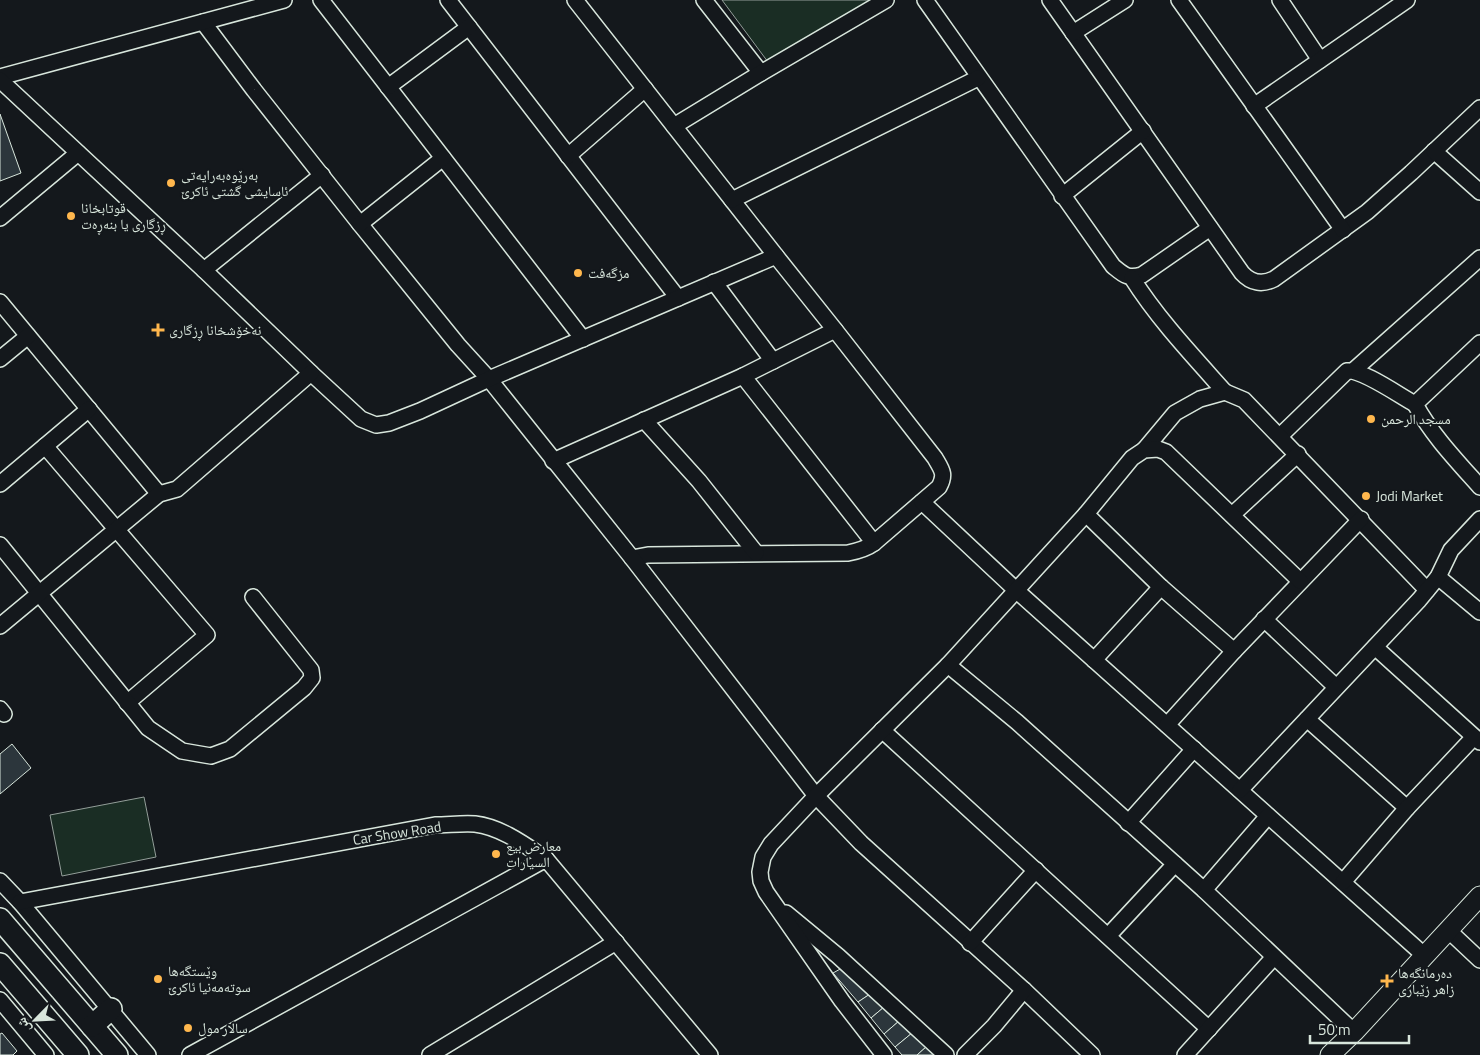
<svg xmlns="http://www.w3.org/2000/svg" width="1480" height="1055" viewBox="0 0 1480 1055" font-family="'Titillium Web','Noto Naskh Arabic',sans-serif">
<rect width="100%" height="100%" fill="#14181c"/>
<!-- green -->
<g fill="#1a2d24" stroke="#939e99">
<path d="M722,0H872L768,62Z"/>
<path d="M144,797L156,857L62,876L50,815Z"/>
</g>
<!-- building -->
<g fill="#2c363c" stroke="#d8e6dc">
<path d="M0,114L21,173L0,181Z"/>
<path d="M12,744L31,768L0,794V754Z"/>
<path d="M842,968L870,994L858,1002L833,973Z"/>
<path d="M870,994L884,1007L871,1018L858,1002Z"/>
<path d="M884,1007L899,1021L884,1034L871,1018Z"/>
<path d="M899,1021L912,1033L895,1047L884,1034Z"/>
<path d="M2,1033L17,1051L13,1055H0V1034Z"/>
<path d="M912,1033L926,1047L917,1055H902L895,1047Z"/>
<path d="M926,1047L936,1055H917Z"/>
</g>
<g fill="none" stroke-linecap="round" stroke-linejoin="round">
<defs>
<g id="minor">
<path d="M321,0L583,339"/>
<path d="M448,0L678,298"/>
<path d="M575,0L776,256L835,330L935,458C942,470 946,474 939,487L874,543C866,549 858,551 848,553L648,555L632,558"/>
<path d="M704,0L761,73"/>
<path d="M925,0L1113,266C1124,275 1127,279 1142,275L1210,228"/>
<path d="M1050,0L1242,273C1251,283 1262,285 1274,279L1367,212L1411,173L1480,108"/>
<path d="M1179,0L1343,230"/>
<path d="M1280,0L1320,60"/>
<path d="M203,22L254,90L360,224L458,345L489,379L632,558L816,796L861,843L1024,990L1092,1055"/>
<path d="M1073,33L1125,0"/>
<path d="M0,77L284,0"/>
<path d="M0,80L204,270L311,373L361,419L376,425L389,423L420,411L489,379L776,256"/>
<path d="M388,87L469,27"/>
<path d="M1254,106L1407,0"/>
<path d="M674,126L761,73L886,0"/>
<path d="M1434,151L1480,192"/>
<path d="M568,156L645,89"/>
<path d="M1062,196L1143,131"/>
<path d="M732,200L978,78"/>
<path d="M0,218L78,153"/>
<path d="M360,224L443,158"/>
<path d="M204,270L322,175"/>
<path d="M1132,278C1158,319 1192,355 1225,392"/>
<path d="M714,282L773,361"/>
<path d="M0,302L159,494"/>
<path d="M1480,343L1415,404C1432,435 1456,460 1480,487"/>
<path d="M0,359L28,336"/>
<path d="M1354,370L1480,258"/>
<path d="M743,376L874,543"/>
<path d="M644,420L699,481L756,553"/>
<path d="M1280,436L1347,371C1362,369 1400,396 1415,404"/>
<path d="M45,446L207,635L127,703"/>
<path d="M1144,450L1175,413L1200,399L1225,392L1244,400L1427,590"/>
<path d="M553,461L743,376L835,330"/>
<path d="M0,484L89,409"/>
<path d="M922,502L1017,591L1425,956"/>
<path d="M1086,514L1161,587L1234,651"/>
<path d="M1232,515L1298,454"/>
<path d="M0,545L148,728L182,751L211,756L230,749L304,688L312,678L311,670L253,597"/>
<path d="M1438,577L1480,612"/>
<path d="M1264,619L1336,687"/>
<path d="M0,626L159,494L177,489L311,373"/>
<path d="M1375,647L1480,742"/>
<path d="M1094,660L1161,587"/>
<path d="M948,665L1017,722L1204,890L1354,1032"/>
<path d="M0,709L4,714"/>
<path d="M1307,719L1407,808"/>
<path d="M1167,725L1234,651L1361,519"/>
<path d="M882,730L1209,1029"/>
<path d="M1240,790L1419,600L1438,577L1451,550L1480,519"/>
<path d="M1128,823L1194,749"/>
<path d="M0,881L20,902L148,1055"/>
<path d="M1343,882L1407,808L1474,737"/>
<path d="M1204,890L1268,816"/>
<path d="M20,902L435,825C448,825 462,823 475,824C501,827 525,845 546,859L710,1055"/>
<path d="M786,913L838,956L946,1055"/>
<path d="M1448,930L1480,960"/>
<path d="M1108,936L1175,864"/>
<path d="M970,943L1036,870"/>
<path d="M0,1000L46,1055"/>
<path d="M190,1055L546,859"/>
<path d="M430,1055L616,942"/>
<path d="M884,1055L842,1001L766,892L761,881L760,872L763,857L771,844L816,796L948,665L1086,514L1132,458L1144,450L1158,449L1166,452L1300,581"/>
<path d="M965,1055L994,1026L1024,990"/>
<path d="M1185,1055L1274,957"/>
</g>
<path id="major" d="M1330,1055L1354,1032L1480,896"/>
<g id="highway">
<path d="M0,919L117,1055"/>
<path d="M0,964L78,1055"/>
<path d="M92,1026L111,1009"/>
</g>
</defs>
<!-- minor casing -->
<use href="#minor" stroke="#d8e6dc" stroke-width="18"/>
<!-- major casing -->
<use href="#major" stroke="#d8e6dc" stroke-width="21"/>
<!-- highway casing -->
<use href="#highway" stroke="#d8e6dc" stroke-width="24"/>
<!-- minor -->
<use href="#minor" stroke="#14181c" stroke-width="15"/>
<!-- major -->
<use href="#major" stroke="#14181c" stroke-width="19"/>
<!-- highway -->
<use href="#highway" stroke="#14181c" stroke-width="21"/>
</g>
<!-- markers -->
<g fill="#ffb74d" stroke="#14181c" stroke-width="2">
<circle cx="171" cy="183" r="5"/>
<circle cx="71" cy="216" r="5"/>
<circle cx="578" cy="273" r="5"/>
<path d="M155.5 322.5h5v5h5v5h-5v5h-5v-5h-5v-5h5z"/>
<circle cx="1371" cy="419" r="5"/>
<circle cx="1366" cy="496" r="5"/>
<circle cx="496" cy="854" r="5"/>
<circle cx="158" cy="979" r="5"/>
<path d="M1384.5 973.5h5v5h5v5h-5v5h-5v-5h-5v-5h5z"/>
<circle cx="188" cy="1028" r="5"/>
</g>
<g text-anchor="middle" stroke-width="4" stroke-linejoin="round" paint-order="stroke">
<!-- poi labels -->
<g font-size="14" fill="#d8e6dc" stroke="#14181c" text-anchor="start">
<text x="181" y="180">بەرێوەبەرایەتی<tspan x="181" dy="16">ئاسایشی گشتی ئاکرێ</tspan></text>
<text x="81" y="213">قوتابخانا<tspan x="81" dy="16">ڕزگاری یا بنەڕەت</tspan></text>
<text x="588" y="278">مزگەفت</text>
<text x="169" y="335">نەخۆشخانا ڕزگاری</text>
<text x="1381" y="424">مسجد الرحمن</text>
<text x="1376" y="501">Jodi Market</text>
<text x="506" y="851">معارض بيع<tspan x="506" dy="16">السيارات</tspan></text>
<text x="168" y="976">وێستگەها<tspan x="168" dy="16">سوتەمەنیا ئاکرێ</tspan></text>
<text x="1398" y="978">دەرمانگەھا<tspan x="1398" dy="16">زاهر زێباری</tspan></text>
<text x="198" y="1033">سالار مول</text>
</g>
<!-- street labels -->
<g font-size="14" fill="#d8e6dc" stroke="#14181c">
<text transform="translate(397 833) rotate(-9)" y="5">Car Show Road</text>
</g>
</g>
<!-- north arrow -->
<g transform="translate(35 1020) rotate(246)" stroke="#14181c" stroke-width="4" paint-order="stroke">
<path d="M0-4L9 19L0 12L-9 19Z" fill="#d8e6dc"/>
<text y="-8" font-size="14" font-weight="bold" text-anchor="middle" fill="#d8e6dc">ش</text>
</g>
<!-- scale -->
<path d="M1310 1035v8h99v-8" fill="none" stroke="#d8e6dc" stroke-width="2.5"/>
<text x="1318" y="1035" font-size="15" fill="#d8e6dc" stroke="#14181c" stroke-width="4" paint-order="stroke">50 m</text>
</svg>
